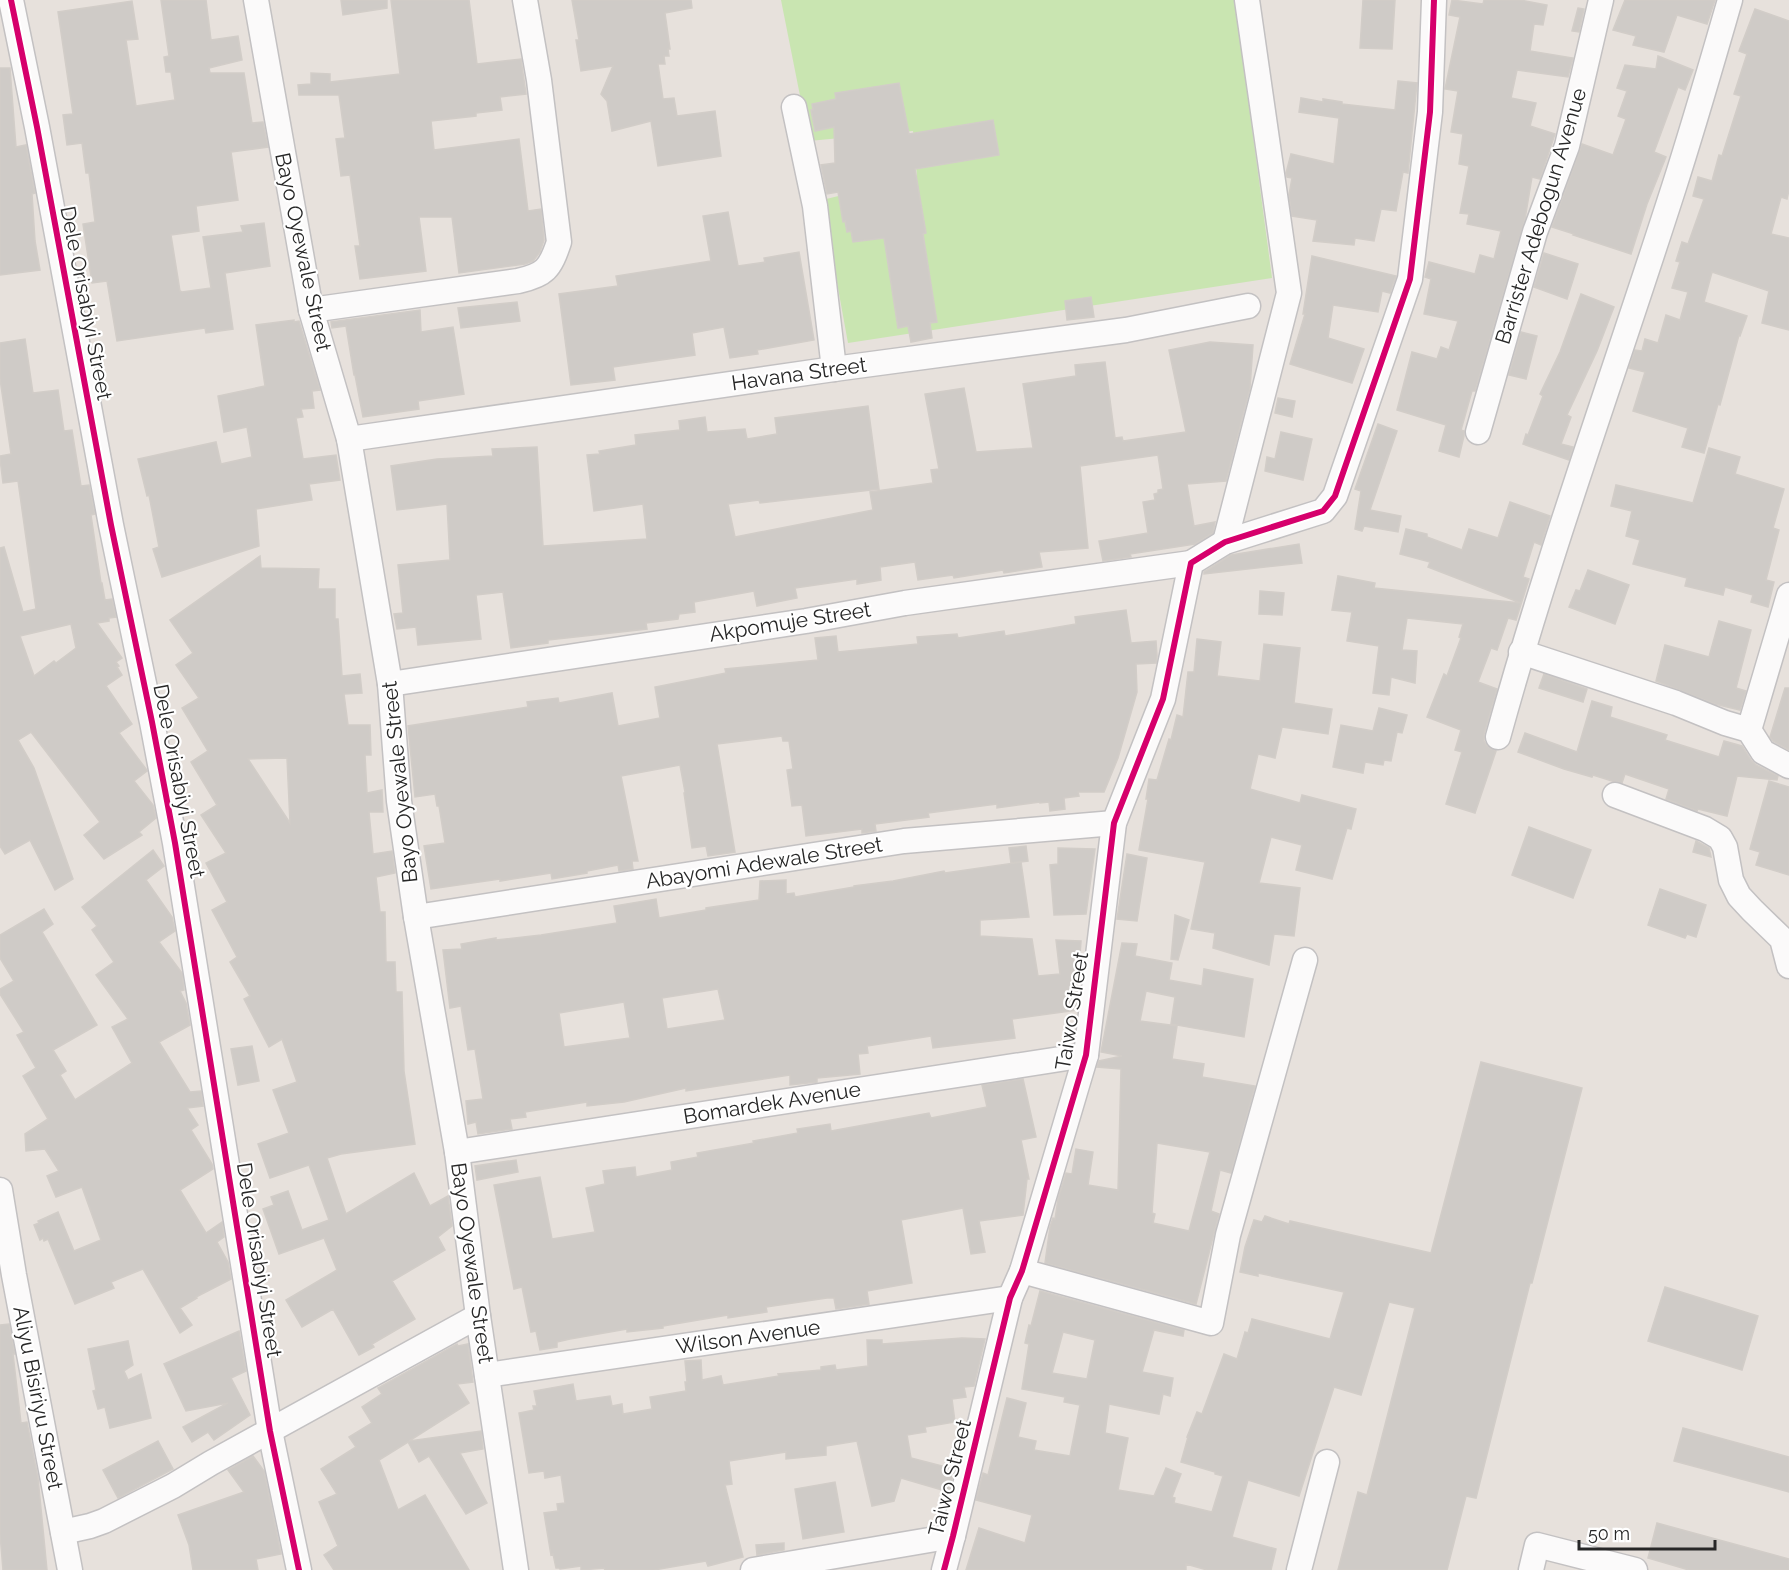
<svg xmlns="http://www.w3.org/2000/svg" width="1789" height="1570" viewBox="0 0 1789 1570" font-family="Raleway,sans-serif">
<rect width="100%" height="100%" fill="#e7e1dc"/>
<!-- green -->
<path fill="#c9e5b1" d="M781,0H1235L1272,278L848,343L822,200L917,177L913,131L809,141Z"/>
<!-- building -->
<g fill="#cfcbc7" stroke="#d2cdc8" stroke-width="1.5" fill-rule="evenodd">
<path d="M161,0H206L211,40L238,36L242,60L209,68L210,73H244L252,123L263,122L268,147L231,152L238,200L196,206L199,231L171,235L180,291L182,292L211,288L203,237L243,232L241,226L264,223L270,266L225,273L233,329L206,333L205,328L117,341L107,281L92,283L83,224L95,222L89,173H86L82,143L67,145L63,115L73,114L58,12L132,1L138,39L126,40L136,106L175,100L171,72H166L164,57L169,56Z"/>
<path d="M341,0H387V8L343,15Z"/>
<path d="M391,0H469L477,64L521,59L526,94L500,97L502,110L476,113V116L431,121L434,150L519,139L528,211L541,209L544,240L540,252L533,261L525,264L459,273L452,217H419L426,271L360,279L355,246H360L350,175L341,176L336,139L345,138L339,95H299L298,85L311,84V73L330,74V82L400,74Z"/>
<path d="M572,0H691L692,8L665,13L670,49H668L669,56H664L665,64H658L663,99L674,98L677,116L715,111L721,156L658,166L651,121L612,131L607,101L601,94L613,66L581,71L576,40H579Z"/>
<path d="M1363,0H1395L1392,49L1360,48Z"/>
<path d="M1452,0L1483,4L1484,0H1520L1547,5L1543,25L1534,24L1530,51L1573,58L1568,77L1517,70L1511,98L1536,103L1530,126L1555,134L1540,179L1532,177L1525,219L1475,391H1472L1461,430L1464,431V436L1459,457L1439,451L1446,425L1397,410L1412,352L1437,359L1441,347L1449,350L1458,321L1424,314L1431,279L1425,277L1429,262L1475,274L1480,255L1494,259L1501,231L1467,224L1469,214L1460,213L1469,166L1459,164L1463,134L1451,132L1458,91L1445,89L1460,17L1449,15Z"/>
<path d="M1625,0H1715L1707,24L1677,15L1664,52L1633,45L1636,36L1613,30Z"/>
<path d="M1578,8L1584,9L1579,32L1572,31Z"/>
<path d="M1755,9L1789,21V190L1787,199L1781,197L1771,234L1789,238V330L1762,323L1769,291L1712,272L1704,302L1747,316L1740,336L1739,335L1720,405L1718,404L1704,453L1682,447L1688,428L1633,411L1645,372L1629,368L1635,350L1642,351L1645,339L1658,343L1666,315L1680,320L1688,292L1672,288L1680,262L1676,261L1682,242L1688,244L1704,199L1693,196L1698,177L1712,181L1719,155L1722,156L1741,96L1734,94L1747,54L1739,51Z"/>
<path d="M1658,56L1693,70L1685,90L1678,87L1654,152L1666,157L1647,204L1631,254L1573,235L1574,234L1552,227L1582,144L1613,155L1626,119L1618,116L1627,91L1617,88L1625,65L1656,69Z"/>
<path d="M0,68H10L16,147L26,145L35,193L32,194L35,241L40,270L0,275Z"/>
<path d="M1398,81L1417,83L1408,173L1403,172L1396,211L1381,209L1374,241L1355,238L1354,245L1313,241L1317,220L1292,216L1289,195L1292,178L1287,177L1286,173L1291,154L1334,164L1339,118L1299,112L1301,98L1323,102V99L1342,102V104L1395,110Z"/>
<path d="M899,83L909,134L993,120L999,155L915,169L926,233L923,234L937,322L930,323L932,338L911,342L908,326L898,328L884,238L853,242L851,231L847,232L845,221L843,222L838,192L827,194L821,165L835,163L834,127L815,131L811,110H813L812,104L836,99L835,93Z"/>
<path d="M728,212L738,266L765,262L764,258L799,252L814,340L757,350L758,354L730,358L724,327L692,333L695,355L613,367L615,380L571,385L559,294L618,286L616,276L711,261L703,216Z"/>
<path d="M1544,253L1578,264L1567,299L1534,287Z"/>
<path d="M1312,256L1396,276L1390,293L1382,291L1378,312L1333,305L1328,338L1364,349L1352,383L1290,364L1305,314H1303Z"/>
<path d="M1581,294L1614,307L1597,351L1567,415L1571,417L1561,444L1573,447L1569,460L1523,444L1526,434L1528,435L1543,396L1540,394L1560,352Z"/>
<path d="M1091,297L1094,317L1067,320L1065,301Z"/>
<path d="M517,302L520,321L461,328L458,308Z"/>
<path d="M420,310L421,332L453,327L464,394L418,401L419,409L363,417L355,375H354L346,326L332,328L331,322Z"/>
<path d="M294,320V322L299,321L320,390L312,391L314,408L301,409L303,417L296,418L303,459L336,455L340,480L309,484L312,500L256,509L259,546L162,577L153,549L159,547L149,495L147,496L138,459L216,442L221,464L252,457L247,427L224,432L218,396L265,386L256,325Z"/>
<path d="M1521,332L1537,336L1526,379L1509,375Z"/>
<path d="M25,339L33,393L58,390L64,431L72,430L81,486L89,485L95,514L91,515L101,583H102L105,600L112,599L116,617L109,618V621L97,623L122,658L116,662L119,666L117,667L122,675L106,686L132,724L119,733L146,769L147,771L134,781L153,805L156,818L139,832L142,835L104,859L84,835L100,822L31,732L18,740L34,768L73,879L55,890L30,840L5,854L0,846V548L4,547L23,612L36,609L18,481L3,483L0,459V456L11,454L0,379V343ZM71,624L76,648L56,663L54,661L34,676L20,636Z"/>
<path d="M1210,342L1253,345L1250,388L1226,481L1187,484L1194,526L1215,522L1213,533L1195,544L1130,554L1131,557L1103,561L1099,541L1148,533L1143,502L1155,500L1154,494L1158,493V490L1163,489L1158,455L1080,466L1088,548L1039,552L1042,567L1004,573L1003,570L954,578L953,575L918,580L915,562L880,567L881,580L857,584V579L795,588L797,598L757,606L754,591L694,602L695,612L679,614L678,619L646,623L647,629L548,640V643L511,648L503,592L476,595L481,639L418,645L416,627L397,629L394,614L403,613L398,565L450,560L447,504L397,510L391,466L437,459L493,456L492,449L537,447L543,546L647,539L643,504L594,511L587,455L600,454L599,451L636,445L635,435L680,430L679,421L705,417L707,432L745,429L747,439L777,434L775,418L868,406L879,489L760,503L759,500L728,504L735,537L873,510L870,492L933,483L931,470L939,469L925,394L964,388L976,452L1033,448L1023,384L1076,376L1075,365L1105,362L1115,438L1122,437L1123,441L1186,432L1169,350Z"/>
<path d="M1278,398L1295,401L1292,417L1275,413Z"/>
<path d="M1378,424L1397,431L1370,510L1401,516L1398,532L1364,526L1362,531L1355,529L1361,491L1355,489Z"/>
<path d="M1281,432L1312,439L1303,480L1265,471L1267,457L1275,459Z"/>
<path d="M1709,448L1740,457L1735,474L1784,489L1773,528L1779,530L1766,580L1774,582L1768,607L1751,602L1753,595L1725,587L1723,595L1685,586L1687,578L1633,564L1640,540L1626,536L1632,511L1611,506L1616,485L1693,503Z"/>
<path d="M1510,502L1550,516L1541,545L1534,542L1523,577L1529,579L1516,620L1508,618L1497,650L1491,648L1478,682L1497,689L1484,734V741L1487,746L1496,751L1475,813L1446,804L1462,752L1455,750L1461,730L1427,717L1444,674L1447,676L1461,638L1459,637L1463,624L1407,618L1402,650L1417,651L1415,683L1391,677L1389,695L1373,693L1379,646L1347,641L1352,612L1332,610L1338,576L1375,583L1374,588L1521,603L1428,567L1430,562L1400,554L1406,529L1427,534V537L1462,550L1469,529L1498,538Z"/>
<path d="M1299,544L1302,563L1204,574V572L1231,555Z"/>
<path d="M260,556L261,568L319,569L318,589H335V619H338L342,676L360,674L362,693L344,694L348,725H370L371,755H365L367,793L382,790L383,812H369L373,854L392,851L395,873L376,877L380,912H385L386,962H395L396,992H402L404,1071L415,1144L341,1154L327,1158L346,1214L414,1173L430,1206L448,1196L452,1226L438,1237L445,1250L392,1281L415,1319L372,1344L374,1347L359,1355L333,1309L302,1327L286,1300L337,1270L324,1238L279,1254L263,1209L274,1205L271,1197L288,1191L302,1230L329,1220L309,1165L270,1178L258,1144L289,1133L273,1090L297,1082L282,1039L269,1047L244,999L250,996L230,962L237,957L212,910L227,902L206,863L226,853L201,815L217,805L191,762L208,751L182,708L199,698L176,665L193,653L170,620ZM287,758L290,823L248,759Z"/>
<path d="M1588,570L1629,585L1615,624L1569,607L1576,590L1580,591Z"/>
<path d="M1260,591L1284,593L1282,615L1259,614Z"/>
<path d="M1126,610L1131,643L1156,641L1157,656L1156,663L1136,664L1137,692L1118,758L1104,792H1078L1079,796L1064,798L1065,809L1050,811L1049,802L1040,803V802L997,808V804L928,813L929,817L875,824L876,831L862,833V829L806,836L802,805L792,806L787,770L793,769L789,741H783L782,736L717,744L735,852L708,856L706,846L692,848L684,793L685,792L680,765L621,776L638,861H632L633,869L619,871L618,865L587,871V873L552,879L551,873L500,881V879L431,889L424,846L445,843L439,806H437L435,794L415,797L408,726L528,707L527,702L558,698L559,703L612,693L618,726L660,718L655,687L726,673L725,669L818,660L815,638L836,636L838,652L918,644L917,637L957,634L958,638L1004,631L1005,636L1076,624L1075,617Z"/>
<path d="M1719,621L1751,630L1736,688L1746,691L1740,710L1715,704L1656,681L1665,645L1709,657Z"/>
<path d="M1197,639L1221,642L1217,676L1260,681L1264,644L1300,648L1294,703L1332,709L1328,734L1282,727L1275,758L1258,754L1250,789L1300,803L1302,795L1356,809L1351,829L1347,828L1332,879L1296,870L1302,845L1271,837L1259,883L1300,888L1294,936L1274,934L1269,965L1213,948L1215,933L1191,929L1205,862L1139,850L1148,799H1146L1149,779L1157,780L1169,739L1171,740L1177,715L1183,717L1188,672H1194Z"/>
<path d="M1544,674L1587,689L1583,702L1539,688Z"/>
<path d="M1785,688H1789V750L1773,741L1770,737Z"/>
<path d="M1592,701L1612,707L1610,717L1667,735L1665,740L1719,757L1724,741L1742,746L1751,760L1756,765L1778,776L1777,780L1737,776L1727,816L1698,809L1697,811L1666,799L1669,789L1625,774L1622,783L1612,781L1593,775L1592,777L1564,769L1518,752L1525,733L1577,752Z"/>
<path d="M1379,708L1407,715L1402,733L1397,732L1391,761L1384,760L1383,765L1365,762L1363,773L1333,767L1341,725L1373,731Z"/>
<path d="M1769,781L1789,787V875L1756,865L1760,852L1750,849Z"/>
<path d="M1529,827L1591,850L1573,898L1512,875Z"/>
<path d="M1696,841L1709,848L1711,857L1693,852Z"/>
<path d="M1026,846L1028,861L1011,863L1009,848Z"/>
<path d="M1058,848L1095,849L1086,914L1054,915L1050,865L1058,864Z"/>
<path d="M153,850L164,866L146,880L172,917L175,931L159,942L182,973L184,990L180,991L186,1003L190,1025L159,1042L190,1092L201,1091L203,1106L187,1108L198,1125L191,1130L212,1164L213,1169L180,1190L206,1233L222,1222L224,1237L217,1242L228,1262L231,1279L196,1297L197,1298L180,1308L192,1325L180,1333L143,1269L111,1282L114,1288L75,1304L48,1239L44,1241L43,1238L40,1240L34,1225L39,1223L38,1221L58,1212L74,1251L101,1240L82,1187L56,1197L47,1176L59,1171L45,1149L26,1151L25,1134L48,1119L23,1076L36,1068L17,1035L24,1032L0,994V989L14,981L0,958V935L44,909L53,924L42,932L97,1025L53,1050L66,1071L60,1075L75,1100L132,1063L112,1027L128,1019L96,975L114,962L92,930L97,926L82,907Z"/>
<path d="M1127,854L1147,858L1137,921L1117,919Z"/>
<path d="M1021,862L1029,917L980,920V936L1032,939L1038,976L1060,974L1056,940L1081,941L1080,955H1075L1079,994L1077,1010L1012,1019L1015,1038L933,1048L931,1036L867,1046L868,1053L858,1054L860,1074L817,1078V1082L790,1085V1075L686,1091V1088L624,1102L587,1106V1102L525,1112L526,1117L510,1119L512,1129L478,1134L476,1122L468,1124L466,1101L483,1099L475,1049L468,1050L461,1006L450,1008L443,950L462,949L461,944L496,938V940L541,935L617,923L614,906L656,899L659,918L706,910V908L759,900L760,881L786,880V894L794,893L795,897L854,887V886L893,881L944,871L945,873ZM718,989L725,1020L667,1029L662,998ZM624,1002L630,1038L564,1047L559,1013Z"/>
<path d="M1660,889L1706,905L1696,937L1687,934L1685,938L1648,925Z"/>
<path d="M1175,915L1189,920L1178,960L1171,959Z"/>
<path d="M1122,943L1137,944L1135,956L1172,963L1169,980L1202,986L1204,969L1253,979L1244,1037L1171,1024L1175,997L1146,991L1140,1021L1177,1026L1172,1059L1204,1064L1202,1077L1255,1086L1231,1173L1220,1170L1211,1211L1219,1214L1196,1304L1045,1263L1050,1227L1053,1218L1055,1219L1058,1199L1066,1173L1072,1174L1076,1149L1093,1152L1088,1185L1118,1190L1121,1069L1097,1067L1099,1061L1122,1056L1101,1052ZM1157,1143L1210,1152L1189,1231L1153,1223L1155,1214L1152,1213Z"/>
<path d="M252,1046L259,1081L238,1085L231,1049Z"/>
<path d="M1481,1062L1582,1088L1532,1283H1530L1476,1498L1466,1496L1447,1570H1338L1358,1492L1367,1495L1415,1308L1389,1302L1361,1395L1334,1387L1299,1496L1248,1480L1232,1537L1276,1549L1271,1570H1207L1186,1564V1570H966L979,1528L1025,1543L1032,1515L976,1500L983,1473L988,1475L1007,1398L1026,1403L1018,1437L1036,1441L1034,1450L1070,1456L1080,1405L1064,1402L1065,1397L1022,1389L1029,1344L1025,1343L1029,1325L1031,1326L1040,1291L1184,1330L1183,1336L1154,1330L1142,1372L1173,1378L1170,1396L1163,1394L1159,1414L1109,1404L1105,1433L1128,1438L1118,1490L1154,1496L1166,1468L1181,1474L1172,1497L1175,1498L1174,1503L1212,1512L1223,1476L1215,1474V1472L1181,1462L1188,1437H1187L1197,1412L1202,1414L1224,1354L1237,1359L1245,1332L1248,1333L1252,1319L1330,1339L1344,1292L1258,1273V1276L1240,1272L1245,1247L1254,1220L1262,1222L1265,1216L1289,1224L1290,1221L1431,1253ZM1063,1332L1095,1340L1087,1379L1052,1373Z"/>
<path d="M1023,1079L1036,1137L1021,1140L1029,1179H1027L1023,1215L979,1221L985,1252L971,1254L963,1208L901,1220L912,1283L867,1291L869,1304L836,1309L834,1298H827L766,1307L767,1312L728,1318V1315L663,1326V1328L627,1332V1329L570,1339L557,1342V1347L540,1350L536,1331L531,1332L522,1287L514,1289L494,1185L540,1177L552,1239L595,1232L586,1188L605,1184L603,1171L635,1167L636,1177L672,1170L671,1162L698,1157L697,1153L754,1143L753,1141L798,1133L797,1129L830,1124L831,1131L929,1113L931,1118L987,1107L982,1085Z"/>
<path d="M516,1160L518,1172L477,1180L475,1166Z"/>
<path d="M1665,1287L1758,1316L1742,1370L1648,1341Z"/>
<path d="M9,1324L15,1354H13L21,1423L27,1422L38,1478L47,1570H3L0,1534V1325Z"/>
<path d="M239,1331L246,1371L231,1378L250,1415L214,1440L208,1432L192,1442L183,1427L228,1403L186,1411L164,1364Z"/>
<path d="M962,1338L985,1339L974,1386L964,1387L966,1397L952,1399L955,1422L925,1427L926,1432L907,1435L911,1458L954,1469L949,1492L901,1478L894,1501L872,1506L857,1441L826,1446V1455L786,1459V1452L729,1461L732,1484L725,1485L743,1557L708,1566L706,1561L654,1570H605L604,1568L581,1570V1566L560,1569L559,1568H556L553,1554L551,1555L544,1513L558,1511L557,1504L565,1503L561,1475L545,1478L544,1471L529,1473L519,1413L534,1410L533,1406H537L534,1391L573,1384L576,1401L610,1396L612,1406L622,1404L623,1414L652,1409L650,1397L686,1391L685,1382H687L685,1361L701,1360L702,1380L721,1376L723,1385L779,1376L778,1374L821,1370V1367L835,1365L836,1370L868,1366L867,1340H882V1344Z"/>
<path d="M128,1341L133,1365L124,1371L128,1380L141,1374L151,1418L110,1428L105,1407L98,1409L93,1391L96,1390L88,1349Z"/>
<path d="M457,1344L458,1346L468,1344L473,1382L457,1384L469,1403L409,1441L481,1431L483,1449L460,1453L487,1503L466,1514L429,1456L419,1462L408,1442L379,1460L398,1510L425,1495L469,1570H334L324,1555L338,1546L319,1502L337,1494L321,1469L356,1447L349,1437L372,1423L362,1407L382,1394L378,1388Z"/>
<path d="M1683,1428L1789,1457V1492L1674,1461Z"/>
<path d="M158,1441L173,1469L118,1498L103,1470Z"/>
<path d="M253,1456L264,1471L281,1554L256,1559L258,1570H193L189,1545L178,1515L244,1492L228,1470Z"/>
<path d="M835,1482L844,1532L803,1539L795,1489Z"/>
<path d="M1657,1523L1789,1559V1570H1689L1648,1558Z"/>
<path d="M784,1543V1550L757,1555L756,1545Z"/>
</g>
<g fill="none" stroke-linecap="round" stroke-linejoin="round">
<defs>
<g id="minor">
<path d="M11,0L37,127L111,525L152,722L175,843L270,1431L299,1570"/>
<path d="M256,0L311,310L349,439L390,684L399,801L416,917L457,1152L478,1316L516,1570"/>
<path d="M794,107L815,206L834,369"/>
<path d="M311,310L518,281C545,275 550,269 559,242L539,80L525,0"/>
<path d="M1478,432L1535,232L1567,146L1601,0"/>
<path d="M349,439L834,369L1126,330L1248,306"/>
<path d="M1225,542L1289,293L1247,0"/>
<path d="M1521,652L1676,703L1725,723L1749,730L1763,752L1789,766"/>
<path d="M390,684L806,621L905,603L1191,563"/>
<path d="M1749,730L1789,595"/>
<path d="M1498,737C1549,552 1615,371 1674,187C1694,125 1712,62 1730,0"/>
<path d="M1615,795L1705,829L1720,838L1725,847L1731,880L1739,896L1752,910L1782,939L1789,966"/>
<path d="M416,917L904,841L1114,823"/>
<path d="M457,1152L1086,1055"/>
<path d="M0,1190L14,1275L70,1570"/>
<path d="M1022,1271L1211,1323L1228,1235L1305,960"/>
<path d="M487,1375L1010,1298"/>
<path d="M63,1532L90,1526L104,1521L173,1486L211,1463L478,1316"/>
<path d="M753,1570L953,1536"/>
<path d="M944,1570L953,1536L1010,1298L1022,1271L1086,1055L1114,823L1163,699L1191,563L1225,542L1323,511L1335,496L1410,279L1430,112L1434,0"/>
<path d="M1299,1570L1327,1462"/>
<path d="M1531,1570L1537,1545L1635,1570"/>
</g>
</defs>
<!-- minor casing -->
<use href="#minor" stroke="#c3c1c2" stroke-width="27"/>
<!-- minor -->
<use href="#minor" stroke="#fbfafa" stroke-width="24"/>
<defs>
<g id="cycleway">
<path d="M11,0L37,127L111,525L152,722L175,843L270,1431L299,1570"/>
<path d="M944,1570L953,1536L1010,1298L1022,1271L1086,1055L1114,823L1163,699L1191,563L1225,542L1323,511L1335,496L1410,279L1430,112L1434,0"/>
</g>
</defs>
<!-- cycleway casing -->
<use href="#cycleway" stroke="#fff" stroke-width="10"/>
<!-- cycleway -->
<use href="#cycleway" stroke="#d6006c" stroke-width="6"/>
</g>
<g text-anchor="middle" stroke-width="4.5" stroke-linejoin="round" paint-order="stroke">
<!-- street labels -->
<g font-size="21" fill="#272727" stroke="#fff">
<text transform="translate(1541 216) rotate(-73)" y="7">Barrister Adebogun Avenue</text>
<text transform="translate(303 252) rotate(78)" y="7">Bayo Oyewale Street</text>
<text transform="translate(86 303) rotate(79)" y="7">Dele Orisabiyi Street</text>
<text transform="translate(799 374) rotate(-8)" y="7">Havana Street</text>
<text transform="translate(790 622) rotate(-9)" y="7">Akpomuje Street</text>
<text transform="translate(179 781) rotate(79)" y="7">Dele Orisabiyi Street</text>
<text transform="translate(400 782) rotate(-96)" y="7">Bayo Oyewale Street</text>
<text transform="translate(764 863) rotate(-9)" y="7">Abayomi Adewale Street</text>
<text transform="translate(1072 1011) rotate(-81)" y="7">Taiwo Street</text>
<text transform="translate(772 1103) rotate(-9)" y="7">Bomardek Avenue</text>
<text transform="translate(259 1260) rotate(81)" y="7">Dele Orisabiyi Street</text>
<text transform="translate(472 1263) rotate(82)" y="7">Bayo Oyewale Street</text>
<text transform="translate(748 1337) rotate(-8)" y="7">Wilson Avenue</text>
<text transform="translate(38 1398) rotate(79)" y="7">Aliyu Bisiriyu Street</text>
<text transform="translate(950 1478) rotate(-76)" y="7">Taiwo Street</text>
</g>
</g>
<!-- scale -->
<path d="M1579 1540v9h136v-9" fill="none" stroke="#272727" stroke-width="3"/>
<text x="1588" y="1540" font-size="18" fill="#272727" stroke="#ffffff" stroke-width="4.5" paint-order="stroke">50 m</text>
</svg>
